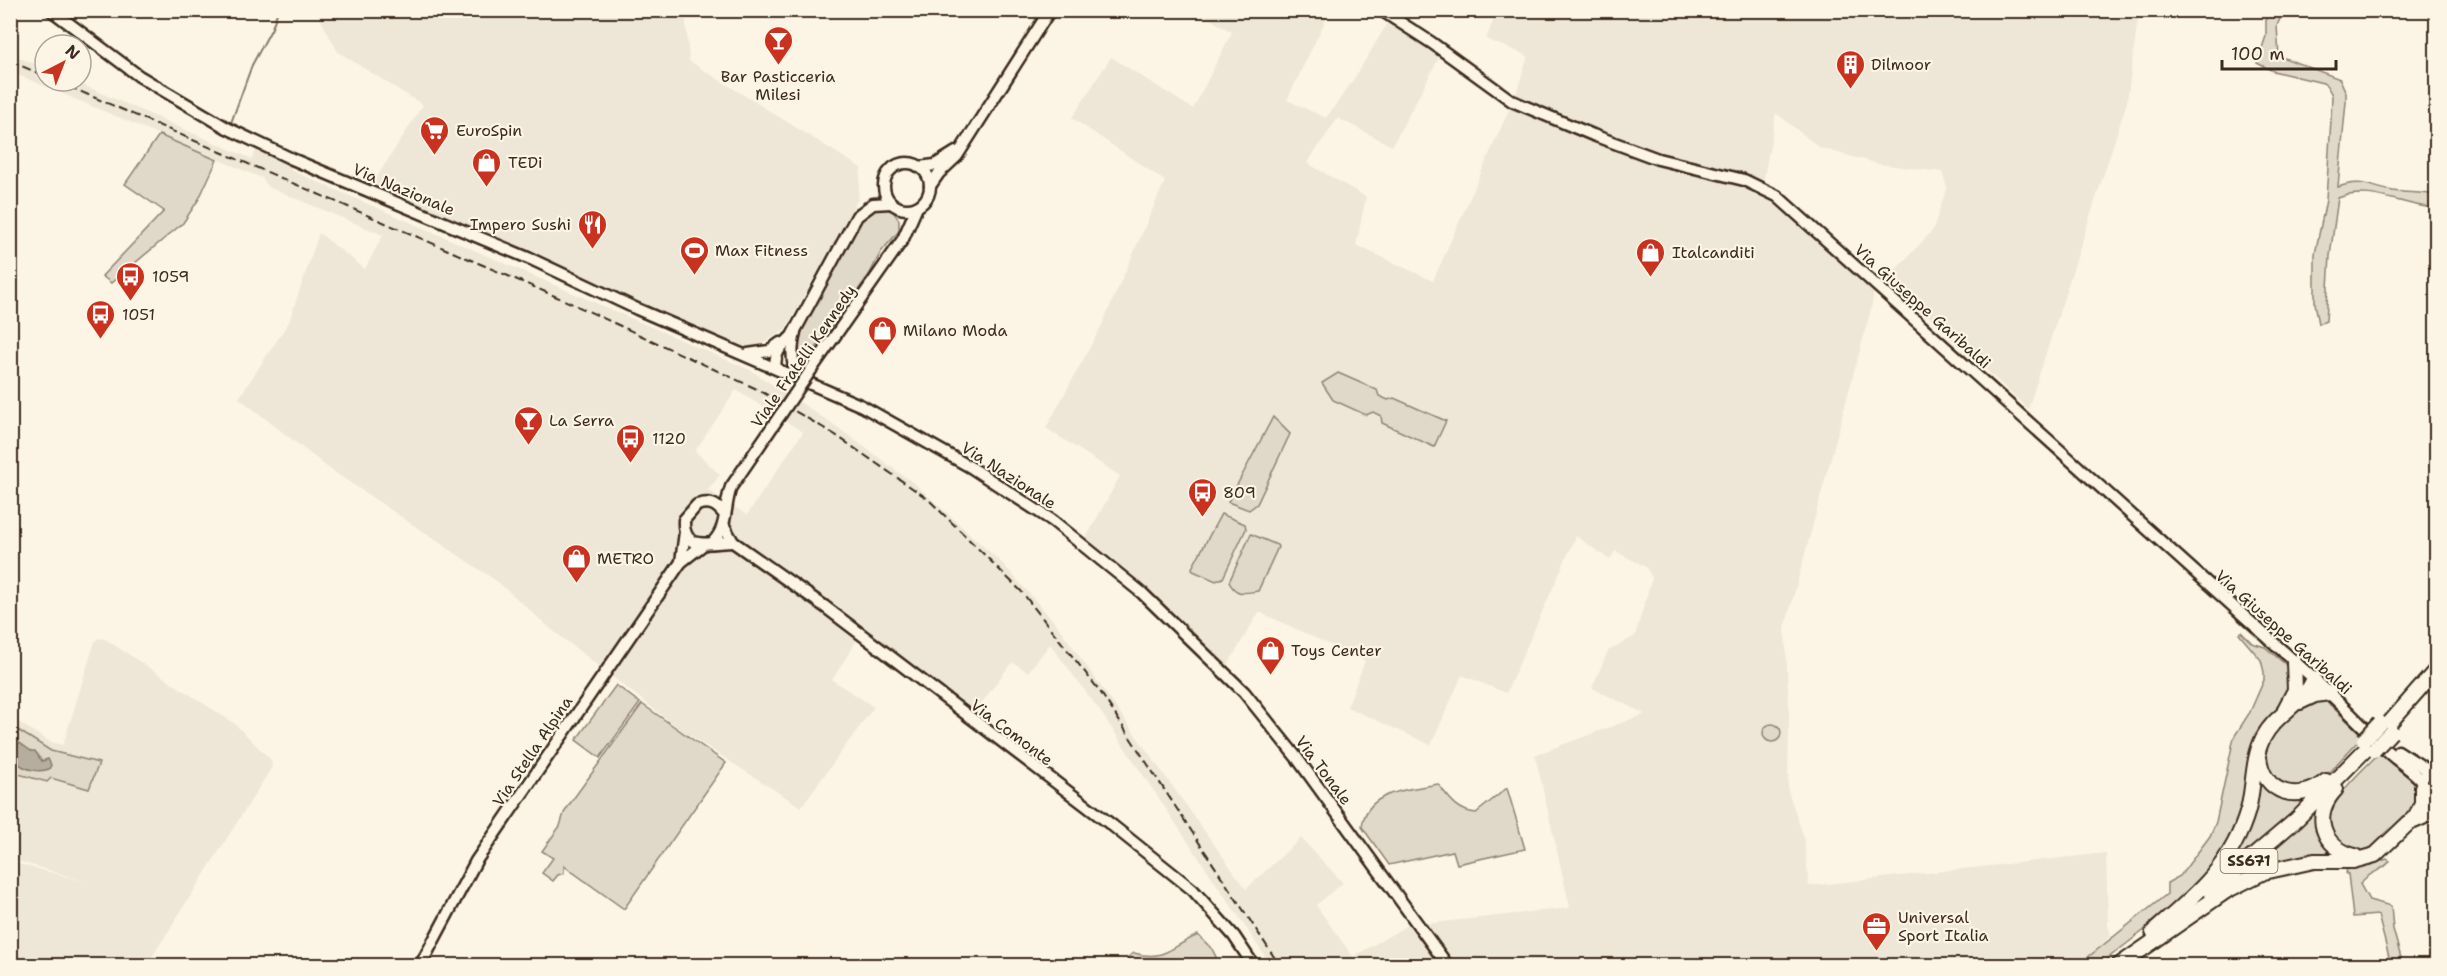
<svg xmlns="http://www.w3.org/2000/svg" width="2447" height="976" viewBox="0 0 2447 976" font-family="'Shantell Sans',sans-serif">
<rect width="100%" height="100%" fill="#fcf5e5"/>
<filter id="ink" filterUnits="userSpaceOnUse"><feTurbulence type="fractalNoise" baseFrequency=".0167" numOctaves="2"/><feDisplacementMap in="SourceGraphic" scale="12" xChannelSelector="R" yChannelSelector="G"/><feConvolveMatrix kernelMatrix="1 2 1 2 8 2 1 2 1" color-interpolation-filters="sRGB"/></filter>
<g filter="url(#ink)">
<!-- built -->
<g fill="#eee6d6" fill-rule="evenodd">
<path d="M316,11H685L689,61L861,168L858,199L785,330L750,351L547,265L373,183L423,105L338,52Z"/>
<path d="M1196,11H1330L1287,100L1326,118L1354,79L1390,19L1439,58L1392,146L1338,118L1307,163L1366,197L1356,245L1433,281L1516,94L1528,56L1486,39L1497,11H2139L2127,102L2028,409L1888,278L1933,230L1947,187L1942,172L1879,164L1820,148L1776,113L1764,177L1755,191L1775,199L1874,291L1871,309L1785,628L1789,712L1788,791L1804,838L1809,886L2106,853L2108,925L2111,936L2077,966L1271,965L1100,711L1050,644L1028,672L1012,662L966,724L857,640L832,680L874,707L801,807L678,728L551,629L498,582L327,467L239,398L289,322L319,233L365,269L383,235L268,187L262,178L11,72L10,54L45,68V81H74L252,159L256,150L292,166L290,170L750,370L833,424L916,485L1003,564L1057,625L1246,889L1301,838L1343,883L1316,905L1353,957L1406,926L1570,908L1535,755L1645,714L1592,688L1608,651L1635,636L1652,578L1646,567L1615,551L1610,560L1576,536L1506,693L1462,675L1431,745L1347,707L1365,661L1259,612L1226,668L1176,617L1086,538L1120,476L1046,428L1101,327L1165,181L1072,118L1111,57L1193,109L1232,32ZM736,390L803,432L747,515L708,490L720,475L695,451Z"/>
<path d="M99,638L105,639L235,724L271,760L272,767L147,965H11V915L16,899L11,891V862L87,882L11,859L10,717L50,742L63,745L95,641Z"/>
</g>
<!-- green -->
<g fill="#e0d8c8" stroke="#8e8173" stroke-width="1.5">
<path d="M2268,11H2283L2277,26L2279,56L2340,79L2346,93V102L2338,187C2362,178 2369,187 2393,191C2408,193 2422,192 2436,195V208C2404,207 2371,185 2338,198L2330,256L2326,321L2319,324L2315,303V254L2326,200L2331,119L2332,95L2327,86L2323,83L2273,71L2257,63L2266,36V19Z"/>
<path d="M159,135L217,160L199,199L183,223L111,283L102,276L164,211L125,184Z"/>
<path d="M870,208H891L899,220V231L881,252L869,275L800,370L794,353L799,333L861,217Z"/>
<path d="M1338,373L1377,390L1379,396L1388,400L1394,398L1446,421L1434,447L1382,423L1381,416L1373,412L1366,415L1333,400L1322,383Z"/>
<path d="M1273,417L1290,434L1257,504L1249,510L1228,502Z"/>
<path d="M1221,514L1245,524L1246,529L1223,578L1216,581L1193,571L1192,568Z"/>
<path d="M1251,534L1277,545L1278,547L1258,591C1244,593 1236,596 1229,582Z"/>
<path d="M2241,632L2252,643L2265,647L2285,664L2291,673L2288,700L2259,730L2253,742L2249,775L2237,826L2208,877L2160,918L2099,965L2077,966L2167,894V883L2180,876L2210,836L2216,822L2234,737L2250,712L2264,680V672L2261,660L2239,634Z"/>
<path d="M616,685L640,703L600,758L576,740Z"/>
<path d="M2318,698L2327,702L2363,736L2315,787L2288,789L2271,776L2264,761V749L2270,736L2299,705Z"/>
<path d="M642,704L726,763L624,909L564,866V873L558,875L553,881L542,873L553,858L542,851L560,826L564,813L571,802Z"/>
<circle cx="1772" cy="733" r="9"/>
<path d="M10,725L51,751L99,763L89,789L51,778L47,782L11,772Z"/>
<path d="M2382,750L2418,785L2419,805L2384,843L2362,854L2352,851L2330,834C2323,800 2361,773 2382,750Z"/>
<path d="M2260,777L2310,798L2220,878Z"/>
<path d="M1438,784C1449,798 1457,811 1476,813L1507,788L1525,849L1457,864L1453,851L1389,865L1362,827C1366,790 1409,790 1438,784Z"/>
<path d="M2318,807L2338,854L2234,882L2293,831Z"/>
<path d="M2387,859L2390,861C2384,871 2367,872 2360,884L2369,900L2391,906L2393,929L2403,965H2391L2378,915L2353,917L2348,874H2346L2347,868L2370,865Z"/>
<path d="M1198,935L1212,949L1220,965H1125L1128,957L1134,953C1164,962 1172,946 1198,935Z"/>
</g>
<!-- water -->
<path fill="#b7ad9e" stroke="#85796b" stroke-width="1.5" d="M20,743L31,751H35L42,761L48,759L51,765L49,769C34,775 9,765 12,747Z"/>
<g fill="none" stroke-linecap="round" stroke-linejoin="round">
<!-- stream -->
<g stroke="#85796b" stroke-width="2">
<path d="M231,123L252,65L272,28L278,10"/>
<path d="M10,901L12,894"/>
</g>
<defs>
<g id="secondary">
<path d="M51,10L139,76L227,128L292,159L533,260L637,309L862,406L972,468L1053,521L1142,593L1244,692L1297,758L1448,966"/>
<path d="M1381,10L1432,43L1512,101L1593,135L1658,159L1744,180L1777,196L2314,679C2339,702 2362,725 2385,749C2396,761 2411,768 2421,780"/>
<circle cx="907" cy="186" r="23"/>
<path d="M919,167L935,165L956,152"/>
<path d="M930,186L939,173L957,156L1050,10"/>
<path d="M795,332C792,346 791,357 795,371L805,375"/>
<path d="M748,354L769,351L780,343"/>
<path d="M776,368C773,353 782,346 792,336L857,216L873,204L891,203"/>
<path d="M811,370L903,239L917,207"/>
<path d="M724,514C716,504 710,501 697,505L684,520C682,553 712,542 733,542"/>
<path d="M724,526L733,542L824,606L1113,826L1193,890L1234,936L1254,966"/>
<path d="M713,542C728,527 724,506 731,487L781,414"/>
<path d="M681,562L685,532"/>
<path d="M2398,751L2429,771"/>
<path d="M2436,773L2429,771L2421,780L2426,792L2436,801"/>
<path d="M420,966L476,861L681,562L704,544"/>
</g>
<g id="highway">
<path d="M2300,702L2315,695L2329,693"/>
<path d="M2285,709L2295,690L2294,662"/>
<path d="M2385,728L2436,670"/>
<path d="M2259,757C2263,794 2299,804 2326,781"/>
<path d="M2336,789C2311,815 2322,848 2355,856"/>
<path d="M2414,821L2436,811"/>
<path d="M2211,892L2297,819L2370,745"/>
<path d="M2153,932C2195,896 2232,866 2248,810C2254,787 2252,760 2263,738C2275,714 2303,704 2314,679"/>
<path d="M2118,966L2226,891L2264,872L2314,861H2353L2375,855L2416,816L2422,804V787"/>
</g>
</defs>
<!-- secondary casing -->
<use href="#secondary" stroke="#3b2a1e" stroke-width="15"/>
<!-- highway casing -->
<use href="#highway" stroke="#3b2a1e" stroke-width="18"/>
<!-- secondary -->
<use href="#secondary" stroke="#fcf5e5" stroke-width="10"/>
<!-- highway -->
<use href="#highway" stroke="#fcf5e5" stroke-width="14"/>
<!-- rail -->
<g stroke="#3b2a1e" stroke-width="2" stroke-dasharray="9 4.5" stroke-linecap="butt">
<path d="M10,61L45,76"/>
<path d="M56,81L564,300L759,390L834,434L928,499L1021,591L1099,690L1280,966"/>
</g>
<defs>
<path id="secondary-bridge" d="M781,414L811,370"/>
<g id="highway-bridge">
<path d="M2364,740L2380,723"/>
<path d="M2374,750L2391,732"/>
</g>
</defs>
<!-- secondary-bridge casing -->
<use href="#secondary-bridge" stroke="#3b2a1e" stroke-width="15" stroke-linecap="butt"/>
<!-- highway-bridge casing -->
<use href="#highway-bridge" stroke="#3b2a1e" stroke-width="18" stroke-linecap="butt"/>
<!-- secondary-bridge -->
<use href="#secondary-bridge" stroke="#fcf5e5" stroke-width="10"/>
<!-- highway-bridge -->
<use href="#highway-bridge" stroke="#fcf5e5" stroke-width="14"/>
</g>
</g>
<!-- icons -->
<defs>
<symbol id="bar-pin" viewBox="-11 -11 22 30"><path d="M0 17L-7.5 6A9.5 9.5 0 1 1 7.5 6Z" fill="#c8321e" stroke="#fcf5e5"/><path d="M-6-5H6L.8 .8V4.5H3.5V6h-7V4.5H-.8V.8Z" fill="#fff"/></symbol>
<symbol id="building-pin" viewBox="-11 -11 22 30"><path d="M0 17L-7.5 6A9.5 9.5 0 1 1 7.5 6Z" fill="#c8321e" stroke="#fcf5e5"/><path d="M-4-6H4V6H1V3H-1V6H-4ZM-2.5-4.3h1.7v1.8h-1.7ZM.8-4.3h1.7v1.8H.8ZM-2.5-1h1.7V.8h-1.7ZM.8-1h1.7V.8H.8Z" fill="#fff"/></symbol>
<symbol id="supermarket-pin" viewBox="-11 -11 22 30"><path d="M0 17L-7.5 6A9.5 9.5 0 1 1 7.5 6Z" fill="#c8321e" stroke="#fcf5e5"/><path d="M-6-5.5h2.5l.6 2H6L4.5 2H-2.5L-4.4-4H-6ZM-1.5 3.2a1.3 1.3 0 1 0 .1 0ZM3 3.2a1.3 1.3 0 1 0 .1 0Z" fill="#fff"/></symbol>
<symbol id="shop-pin" viewBox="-11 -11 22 30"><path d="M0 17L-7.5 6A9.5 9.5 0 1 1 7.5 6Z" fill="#c8321e" stroke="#fcf5e5"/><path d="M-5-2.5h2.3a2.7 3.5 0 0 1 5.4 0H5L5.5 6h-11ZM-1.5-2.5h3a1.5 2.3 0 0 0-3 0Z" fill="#fff"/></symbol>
<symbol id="restaurant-pin" viewBox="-11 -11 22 30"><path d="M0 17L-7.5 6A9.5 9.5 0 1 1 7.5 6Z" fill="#c8321e" stroke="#fcf5e5"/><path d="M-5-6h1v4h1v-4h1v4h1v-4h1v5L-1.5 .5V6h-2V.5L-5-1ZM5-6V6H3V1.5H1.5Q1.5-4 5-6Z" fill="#fff"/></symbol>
<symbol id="stadium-pin" viewBox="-11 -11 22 30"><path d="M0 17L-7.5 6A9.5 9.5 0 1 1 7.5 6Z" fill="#c8321e" stroke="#fcf5e5"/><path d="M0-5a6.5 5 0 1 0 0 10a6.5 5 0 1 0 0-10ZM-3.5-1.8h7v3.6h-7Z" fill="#fff"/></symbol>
<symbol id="bus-pin" viewBox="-11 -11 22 30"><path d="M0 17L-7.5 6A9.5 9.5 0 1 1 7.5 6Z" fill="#c8321e" stroke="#fcf5e5"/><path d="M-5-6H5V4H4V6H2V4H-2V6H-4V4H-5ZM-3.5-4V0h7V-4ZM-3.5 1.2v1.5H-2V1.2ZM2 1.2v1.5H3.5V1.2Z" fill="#fff"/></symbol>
<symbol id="office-pin" viewBox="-11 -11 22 30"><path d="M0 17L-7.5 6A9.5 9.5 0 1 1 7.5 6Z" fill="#c8321e" stroke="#fcf5e5"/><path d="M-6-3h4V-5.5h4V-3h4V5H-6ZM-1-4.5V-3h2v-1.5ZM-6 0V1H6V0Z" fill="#fff"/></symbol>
</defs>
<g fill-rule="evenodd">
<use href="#bar-pin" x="762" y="24" width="33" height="45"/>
<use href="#building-pin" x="1834" y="48" width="33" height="45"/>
<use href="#supermarket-pin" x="418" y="114" width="33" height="45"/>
<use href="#shop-pin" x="470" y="146" width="33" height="45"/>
<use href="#restaurant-pin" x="576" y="208" width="33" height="45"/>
<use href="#stadium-pin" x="678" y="234" width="33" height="45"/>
<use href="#shop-pin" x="1634" y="236" width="33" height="45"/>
<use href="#bus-pin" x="114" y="260" width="33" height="45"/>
<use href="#bus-pin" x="84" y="298" width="33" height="45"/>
<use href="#shop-pin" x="866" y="314" width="33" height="45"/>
<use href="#bar-pin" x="512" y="404" width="33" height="45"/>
<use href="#bus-pin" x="614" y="422" width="33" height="45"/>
<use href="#bus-pin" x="1186" y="476" width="33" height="45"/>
<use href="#shop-pin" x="560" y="542" width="33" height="45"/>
<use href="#shop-pin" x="1254" y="634" width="33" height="45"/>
<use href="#office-pin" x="1860" y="910" width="33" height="45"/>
</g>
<g text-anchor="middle" stroke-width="4.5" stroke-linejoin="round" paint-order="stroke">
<!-- shield labels -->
<rect fill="#fcf5e5" stroke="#75675a" stroke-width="1.5" x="2220.5" y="849" width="57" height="24" rx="4.5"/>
<g font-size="15" font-weight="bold" fill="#3b2a1e">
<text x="2249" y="866">SS671</text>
</g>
<!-- poi labels -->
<g font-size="16" fill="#3b2a1e" stroke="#fcf5e5" text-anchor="start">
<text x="1871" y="70">Dilmoor</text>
<text x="778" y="82" text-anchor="middle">Bar Pasticceria<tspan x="778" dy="18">Milesi</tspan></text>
<text x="456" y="136">EuroSpin</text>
<text x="508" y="168">TEDi</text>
<text x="571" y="230" text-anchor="end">Impero Sushi</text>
<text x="715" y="256">Max Fitness</text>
<text x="1672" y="258">Italcanditi</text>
<text x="152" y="282">1059</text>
<text x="122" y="320">1051</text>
<text x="903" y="336">Milano Moda</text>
<text x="549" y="426">La Serra</text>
<text x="652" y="444">1120</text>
<text x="1223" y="498">809</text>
<text x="597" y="564">METRO</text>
<text x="1291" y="656">Toys Center</text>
<text x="1898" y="923">Universal<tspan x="1898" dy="18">Sport Italia</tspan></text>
</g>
<!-- street labels -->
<g font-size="16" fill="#3b2a1e" stroke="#fcf5e5">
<text transform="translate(404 189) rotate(23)" y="6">Via Nazionale</text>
<text transform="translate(1923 306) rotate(42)" y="6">Via Giuseppe Garibaldi</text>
<text transform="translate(803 356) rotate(-55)" y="6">Viale Fratelli Kennedy</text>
<text transform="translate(1009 475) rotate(33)" y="6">Via Nazionale</text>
<text transform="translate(2284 632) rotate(42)" y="6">Via Giuseppe Garibaldi</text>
<text transform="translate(1012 732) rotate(37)" y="6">Via Comonte</text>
<text transform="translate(532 751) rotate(-56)" y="6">Via Stella Alpina</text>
<text transform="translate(1324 770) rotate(53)" y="6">Via Tonale</text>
</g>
</g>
<!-- margin -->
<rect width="2447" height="976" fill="none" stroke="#fcf5e5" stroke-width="36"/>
<rect x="18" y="18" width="2411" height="940" fill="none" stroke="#3b2a1e" stroke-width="2" filter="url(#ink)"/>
<!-- north arrow -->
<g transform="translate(63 63) rotate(42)"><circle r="28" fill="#fcf5e5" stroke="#afa495" stroke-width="1.5"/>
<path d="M0-4.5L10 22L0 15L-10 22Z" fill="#c8321e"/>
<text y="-9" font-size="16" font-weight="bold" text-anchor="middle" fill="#3b2a1e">N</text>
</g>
<!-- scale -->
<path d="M2222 60v9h114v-9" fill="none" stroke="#3b2a1e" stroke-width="3"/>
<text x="2231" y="60" font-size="18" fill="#3b2a1e" stroke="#fcf5e5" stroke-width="4.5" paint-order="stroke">100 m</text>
</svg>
